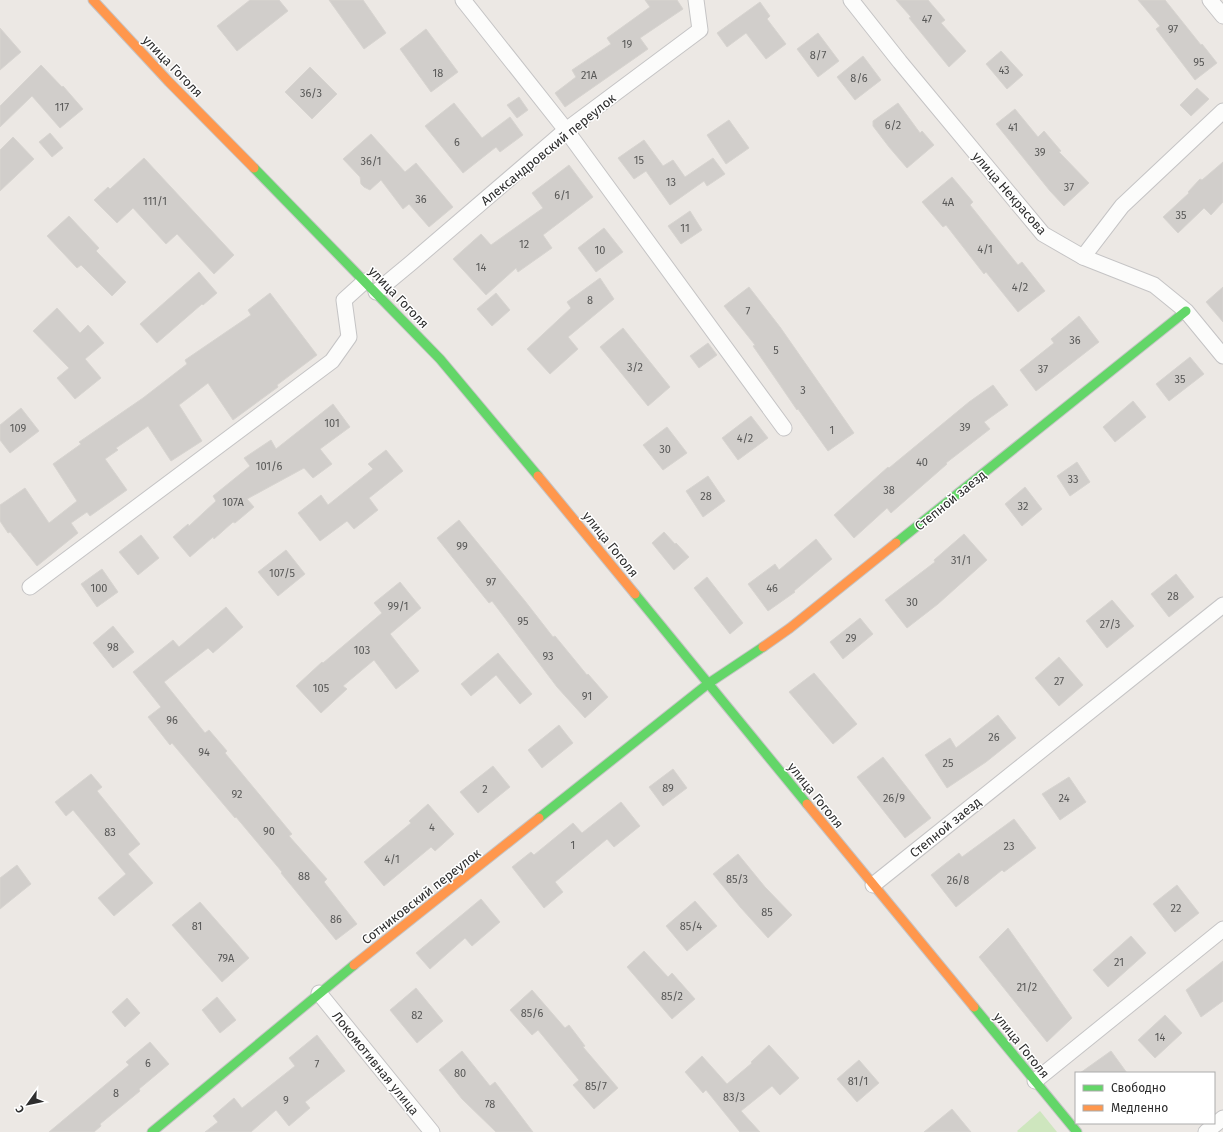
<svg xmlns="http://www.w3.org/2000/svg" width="1223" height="1132" viewBox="0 0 1223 1132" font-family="'Fira Sans',sans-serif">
<rect width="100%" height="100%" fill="#ece8e4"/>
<!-- green -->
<path fill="#cee6be" d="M1040,1111L1057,1132H1018L1017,1131Z"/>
<!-- building -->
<g fill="#d1cecb" stroke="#d7d4d0">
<path d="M250,0H279L288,11L237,51L217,26Z"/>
<path d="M329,0H363L386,33L364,49Z"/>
<path d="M645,0H677L683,9L640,38L648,49L565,107L555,93L576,77L572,70L611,44L607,38L650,7Z"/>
<path d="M896,0H928L945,20L941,23L966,51L949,67L909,18L911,17Z"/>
<path d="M1138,0H1165L1201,45L1202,44L1217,63L1195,80L1156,29L1160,26Z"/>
<path d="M760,2L770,16L767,19L786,44L766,59L746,33L727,47L717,33Z"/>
<path d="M0,28L21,52L0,70Z"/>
<path d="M426,29L458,72L431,92L400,49Z"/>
<path d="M818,33L839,61L818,77L797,49Z"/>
<path d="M1001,51L1023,75L1007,89L986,64Z"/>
<path d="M863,56L881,80L855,100L837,77Z"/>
<path d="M41,65L62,87L63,86L83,109L60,128L32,96L0,127V106Z"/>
<path d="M310,67L337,94L312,119L285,92Z"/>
<path d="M1197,88L1209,99L1191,116L1180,105Z"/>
<path d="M519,97L528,110L517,118L507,105Z"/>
<path d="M454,103L482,138L510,117L523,135L500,152L496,147L463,173L425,126Z"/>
<path d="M898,103L920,133L922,131L934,145L907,168L889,147L873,126V121Z"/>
<path d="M1015,109L1038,137L1044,131L1061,151L1059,152L1089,183L1064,206L1050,191L996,124Z"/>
<path d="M729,120L749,148L726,164L707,135Z"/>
<path d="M50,133L63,148L52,157L39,142Z"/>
<path d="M371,134L405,172L416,163L453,207L429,227L409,204L403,209L381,180L370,190L364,187L361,184L360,177L343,159Z"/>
<path d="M13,137L34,159L0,191V150Z"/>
<path d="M644,140L663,166L673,160L685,177L713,158L725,174L707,186L704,181L670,205L646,171L634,179L618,158Z"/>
<path d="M144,158L234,255L214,274L177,234L166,244L133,208L117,223L94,200L108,187L110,189Z"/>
<path d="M1223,162V202L1211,215L1204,208L1178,233L1163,217L1189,193L1188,192L1200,179L1202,180Z"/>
<path d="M569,165L593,197L543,235L552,248L518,272L516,268L486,295L453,259L481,234L491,245L543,208L532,193Z"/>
<path d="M952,177L973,202L970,205L1018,265L1022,262L1045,291L1018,312L986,272L984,274L946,225L943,227L922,202Z"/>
<path d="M690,211L702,230L681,244L668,226Z"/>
<path d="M69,216L99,248L96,251L126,282L112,296L81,265L77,268L47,236Z"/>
<path d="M604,228L623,252L596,272L578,248Z"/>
<path d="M199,272L217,293L203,305L202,304L157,343L140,324Z"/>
<path d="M600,278L614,299L568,337L578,349L550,374L527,349L571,308L567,302Z"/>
<path d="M749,287L780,327L854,433L828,451L798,409L797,410L782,388L753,346L755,345L724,306Z"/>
<path d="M1223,287V322L1206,302Z"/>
<path d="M270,293L317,355L277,385L278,387L233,420L208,383L179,405L202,441L171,461L148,426L116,448L118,450L105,459L127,490L90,516L87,512L71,523L78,533L37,566L10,532L8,533L0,521V505L25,488L49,523L77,501L53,464L81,444L79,442L143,398L187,364L185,360L251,315L248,310Z"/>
<path d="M496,293L510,310L492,326L477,309Z"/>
<path d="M57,308L80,333L88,325L104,343L85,359L101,378L75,399L57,378L69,368L33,331Z"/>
<path d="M1079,316L1099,342L1036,391L1020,370L1054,343L1051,339Z"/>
<path d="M623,328L670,387L648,406L600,347Z"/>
<path d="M708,343L717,355L699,368L690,356Z"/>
<path d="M1190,357L1204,374L1169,401L1156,384Z"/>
<path d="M993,385L1008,405L984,422L990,429L946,463L947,464L891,513L887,508L854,538L834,515L888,467L889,468L969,402Z"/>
<path d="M1133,401L1146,417L1115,442L1103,427Z"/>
<path d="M333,404L350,427L320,449L332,464L313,478L304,468L247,499L254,507L235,523L233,522L214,539L213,537L190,557L173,537L188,524L189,526L216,501L213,496L250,466L244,458L271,440L276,449Z"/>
<path d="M21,408L39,431L10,453L0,440V425Z"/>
<path d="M751,416L768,438L738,460L722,438Z"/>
<path d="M667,427L687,453L663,470L643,445Z"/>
<path d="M386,450L403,471L369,498L378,510L354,529L347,521L320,541L298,513L321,495L328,505L373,469L368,464Z"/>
<path d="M1077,462L1090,482L1070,496L1057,476Z"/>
<path d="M708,476L725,501L703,517L686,491Z"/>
<path d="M1025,487L1042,509L1022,526L1005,504Z"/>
<path d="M459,520L525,601L553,637L555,636L587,675L588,674L608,697L585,718L557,687L492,601L489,603L437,538Z"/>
<path d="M664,532L675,544L676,543L689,557L674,570L652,543Z"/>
<path d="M964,534L987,560L938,604L907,628L885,600L935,562L934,560Z"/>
<path d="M141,535L159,558L138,575L119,552Z"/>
<path d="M816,539L832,559L794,591L795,592L768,611L748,584L775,564L779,570Z"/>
<path d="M286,550L305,574L278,596L258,572Z"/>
<path d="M102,569L118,592L97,607L81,584Z"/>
<path d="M1176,574L1194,597L1169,617L1151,594Z"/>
<path d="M707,577L743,623L730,634L694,588Z"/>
<path d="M400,582L421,608L390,634L419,671L396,689L374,660L343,686L347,689L321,713L296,686L322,662L323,663L382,613L374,603Z"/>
<path d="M1112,600L1134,626L1107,648L1086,621Z"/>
<path d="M226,607L243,627L213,653L208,648L164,682L205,733L209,730L227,751L225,753L292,834L289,836L327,879L324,882L357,924L336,940L281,873L282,872L236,817L235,818L172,743L170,745L148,717L161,707L133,672L173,640L179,647Z"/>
<path d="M860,618L873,634L843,659L830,642Z"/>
<path d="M113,626L134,652L113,668L93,643Z"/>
<path d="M498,653L532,694L520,704L496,675L471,696L461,684Z"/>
<path d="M1059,657L1083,685L1059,706L1035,678Z"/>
<path d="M814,673L857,724L833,744L789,692Z"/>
<path d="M998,715L1016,738L986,762L947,788L925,755L950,738L956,748Z"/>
<path d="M559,725L573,743L542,768L528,750Z"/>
<path d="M883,757L931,818L905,838L857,777Z"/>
<path d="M493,766L510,787L478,813L460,792Z"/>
<path d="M673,769L687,788L663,806L649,787Z"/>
<path d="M91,774L102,787L97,791L140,844L128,854L153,883L114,916L98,898L126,874L73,810L66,816L55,802Z"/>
<path d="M1069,777L1086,802L1060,820L1042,794Z"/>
<path d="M621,802L640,826L614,847L607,839L555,882L563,892L544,908L512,867L531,852L534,855L573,823L582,833Z"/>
<path d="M428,804L454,834L435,851L431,847L384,886L364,862L411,823L409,821Z"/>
<path d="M1014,819L1036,848L1004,872L1002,870L956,907L931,875L959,853L962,857Z"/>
<path d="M738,854L765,887L792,915L768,938L741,908L713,874Z"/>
<path d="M17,865L31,884L0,909V878Z"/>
<path d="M1177,885L1199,913L1175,932L1153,904Z"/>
<path d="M481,899L500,922L472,946L465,938L430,969L416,953Z"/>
<path d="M695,901L717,926L687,951L666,926Z"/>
<path d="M200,902L249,958L222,982L172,925Z"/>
<path d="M1008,928L1072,1018L1047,1042L979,957Z"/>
<path d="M1131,936L1146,953L1108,987L1093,970Z"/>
<path d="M644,951L668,977L672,973L695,999L672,1019L627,967Z"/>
<path d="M1223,961V1001L1201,1017L1186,990Z"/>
<path d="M416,988L443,1021L417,1043L390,1010Z"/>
<path d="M532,990L565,1028L569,1025L585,1046L583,1047L618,1088L594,1109L573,1085L579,1080L538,1030L532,1035L510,1010Z"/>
<path d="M217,997L236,1020L220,1033L202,1010Z"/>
<path d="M127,998L140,1013L125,1027L112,1012Z"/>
<path d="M1165,1015L1182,1033L1155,1058L1138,1040Z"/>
<path d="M317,1035L345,1071L305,1102L310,1108L289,1126L276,1110L251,1132H205L218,1122L213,1116L234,1098L242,1108L295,1066L289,1058Z"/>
<path d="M150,1042L169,1064L139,1089L140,1091L100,1124L101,1126L94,1132H49L129,1065L126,1062Z"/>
<path d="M769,1045L799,1078L780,1095L772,1086L741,1111L760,1132H740L706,1090L703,1093L685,1072L702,1056L727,1084L752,1063L751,1062Z"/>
<path d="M462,1051L490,1086L495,1082L533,1132H496L462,1099L439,1070Z"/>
<path d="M1111,1051L1127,1073H1080Z"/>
<path d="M859,1060L879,1083L857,1102L837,1079Z"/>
<path d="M952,1109L971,1132H924Z"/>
</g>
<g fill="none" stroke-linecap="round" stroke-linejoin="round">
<defs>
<g id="street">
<path d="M463,0L566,130L784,428"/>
<path d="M851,0L900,62L1043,234L1083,257L1154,285L1186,311L1223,356"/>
<path d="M1210,0L1223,16"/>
<path d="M1083,257L1122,206L1223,111"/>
<path d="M376,292L411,263L566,130L700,30L696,0"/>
<path d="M30,587L332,361L349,337L344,300L365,281"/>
<path d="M873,885L1223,605"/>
<path d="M319,993L432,1132"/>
<path d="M1035,1081L1223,929"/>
<path d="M1206,1132L1223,1118"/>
</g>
<g id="fast">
<path d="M254,168L440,359L538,476"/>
<path d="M896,543L1186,311"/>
<path d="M635,594L807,804"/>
<path d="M539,818L709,683L763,647"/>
<path d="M974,1007L1077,1132"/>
<path d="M152,1132L354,965"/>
</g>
<g id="slow">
<path d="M93,0L169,82L254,168"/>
<path d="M538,476L635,594"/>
<path d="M763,647L790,628L896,543"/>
<path d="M807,804L974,1007"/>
<path d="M354,965L539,818"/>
</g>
</defs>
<!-- street casing -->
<use href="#street" stroke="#c5c4c5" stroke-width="17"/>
<!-- fast casing -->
<use href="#fast" stroke="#c5c4c5" stroke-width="11"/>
<!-- slow casing -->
<use href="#slow" stroke="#c5c4c5" stroke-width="11"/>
<!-- street -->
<use href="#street" stroke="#fcfcfb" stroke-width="15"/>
<!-- fast -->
<use href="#fast" stroke="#63d668" stroke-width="9"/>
<!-- slow -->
<use href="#slow" stroke="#ff974d" stroke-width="9"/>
</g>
<g text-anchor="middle" stroke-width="3" stroke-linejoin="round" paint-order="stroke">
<!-- number labels -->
<g font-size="11" fill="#585857">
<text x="927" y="23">47</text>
<text x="1173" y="33">97</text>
<text x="627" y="48">19</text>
<text x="818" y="59">8/7</text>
<text x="1199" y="66">95</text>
<text x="1004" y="74">43</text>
<text x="438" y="77">18</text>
<text x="589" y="79">21А</text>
<text x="859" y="82">8/6</text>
<text x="311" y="97">36/3</text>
<text x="62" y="111">117</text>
<text x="893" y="129">6/2</text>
<text x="1013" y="131">41</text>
<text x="457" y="146">6</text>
<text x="1040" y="156">39</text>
<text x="639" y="164">15</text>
<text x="371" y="165">36/1</text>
<text x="671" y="186">13</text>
<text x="1069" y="191">37</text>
<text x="562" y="199">6/1</text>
<text x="421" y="203">36</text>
<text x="155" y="205">111/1</text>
<text x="948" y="206">4А</text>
<text x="1181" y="219">35</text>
<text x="685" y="232">11</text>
<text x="524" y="248">12</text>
<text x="985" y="253">4/1</text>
<text x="600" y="254">10</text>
<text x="481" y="271">14</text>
<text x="1020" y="291">4/2</text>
<text x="590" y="304">8</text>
<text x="748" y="315">7</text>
<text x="1075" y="344">36</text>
<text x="776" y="354">5</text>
<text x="635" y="371">3/2</text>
<text x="1043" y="373">37</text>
<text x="1180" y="383">35</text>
<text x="803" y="394">3</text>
<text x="332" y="427">101</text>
<text x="965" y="431">39</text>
<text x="18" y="432">109</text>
<text x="832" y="434">1</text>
<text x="745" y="442">4/2</text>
<text x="665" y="453">30</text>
<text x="922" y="466">40</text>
<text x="269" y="470">101/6</text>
<text x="1073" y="483">33</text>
<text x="889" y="494">38</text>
<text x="706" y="500">28</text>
<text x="233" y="506">107А</text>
<text x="1023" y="510">32</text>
<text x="462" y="550">99</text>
<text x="961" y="564">31/1</text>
<text x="282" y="577">107/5</text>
<text x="491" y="586">97</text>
<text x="99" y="592">100</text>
<text x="772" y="592">46</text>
<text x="1173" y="600">28</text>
<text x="912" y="606">30</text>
<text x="398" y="610">99/1</text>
<text x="523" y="625">95</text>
<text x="1110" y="628">27/3</text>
<text x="851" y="642">29</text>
<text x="113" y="651">98</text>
<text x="362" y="654">103</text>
<text x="548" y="660">93</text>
<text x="1059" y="685">27</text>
<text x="321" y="692">105</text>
<text x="587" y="700">91</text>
<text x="172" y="724">96</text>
<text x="994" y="741">26</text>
<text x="204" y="756">94</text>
<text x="948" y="767">25</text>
<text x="668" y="792">89</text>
<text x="485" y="793">2</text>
<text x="237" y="798">92</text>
<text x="894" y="802">26/9</text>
<text x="1064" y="802">24</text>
<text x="432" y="831">4</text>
<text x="269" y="835">90</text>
<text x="110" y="836">83</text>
<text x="573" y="849">1</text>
<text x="1009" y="850">23</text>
<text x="392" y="863">4/1</text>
<text x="304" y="880">88</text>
<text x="737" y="883">85/3</text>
<text x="958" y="884">26/8</text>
<text x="1176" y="912">22</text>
<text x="767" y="916">85</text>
<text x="336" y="923">86</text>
<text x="197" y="930">81</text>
<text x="691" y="930">85/4</text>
<text x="226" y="962">79А</text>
<text x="1119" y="966">21</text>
<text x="1027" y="991">21/2</text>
<text x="672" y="1000">85/2</text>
<text x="532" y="1017">85/6</text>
<text x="417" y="1019">82</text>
<text x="1160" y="1041">14</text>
<text x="148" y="1067">6</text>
<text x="317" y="1068">7</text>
<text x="460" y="1077">80</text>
<text x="858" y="1085">81/1</text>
<text x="596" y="1090">85/7</text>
<text x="116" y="1097">8</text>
<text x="734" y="1101">83/3</text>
<text x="286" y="1104">9</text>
<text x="490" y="1108">78</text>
</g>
<!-- street labels -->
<g font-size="13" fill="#2e2e2e" stroke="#fff">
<text transform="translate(173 66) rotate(46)" y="5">улица Гоголя</text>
<text transform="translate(548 149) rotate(-39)" y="5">Александровский переулок</text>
<text transform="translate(1010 193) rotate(49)" y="5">улица Некрасова</text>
<text transform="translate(399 297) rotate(46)" y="5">улица Гоголя</text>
<text transform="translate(950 500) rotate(-39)" y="5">Степной заезд</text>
<text transform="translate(611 544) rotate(51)" y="5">улица Гоголя</text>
<text transform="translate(816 795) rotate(51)" y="5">улица Гоголя</text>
<text transform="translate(945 827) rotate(-39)" y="5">Степной заезд</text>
<text transform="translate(421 896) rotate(-38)" y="5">Сотниковский переулок</text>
<text transform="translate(1022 1045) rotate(51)" y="5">улица Гоголя</text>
<text transform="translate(376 1063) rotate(51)" y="5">Локомотивная улица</text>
</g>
</g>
<!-- legend -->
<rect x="1075" y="1072" width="140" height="52" fill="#ffffff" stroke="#ababab"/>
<rect x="1083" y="1085" width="20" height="6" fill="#63d668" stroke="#ababab"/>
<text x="1111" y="1092" font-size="12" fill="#2e2e2e">Свободно</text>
<rect x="1083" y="1105" width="20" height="6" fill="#ff974d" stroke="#ababab"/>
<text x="1111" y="1112" font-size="12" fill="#2e2e2e">Медленно</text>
<!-- north arrow -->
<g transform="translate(28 1104) rotate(237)" stroke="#ffffff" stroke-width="3" paint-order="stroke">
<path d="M0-3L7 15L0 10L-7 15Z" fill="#2e2e2e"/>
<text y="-6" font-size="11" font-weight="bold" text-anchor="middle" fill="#2e2e2e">С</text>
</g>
</svg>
